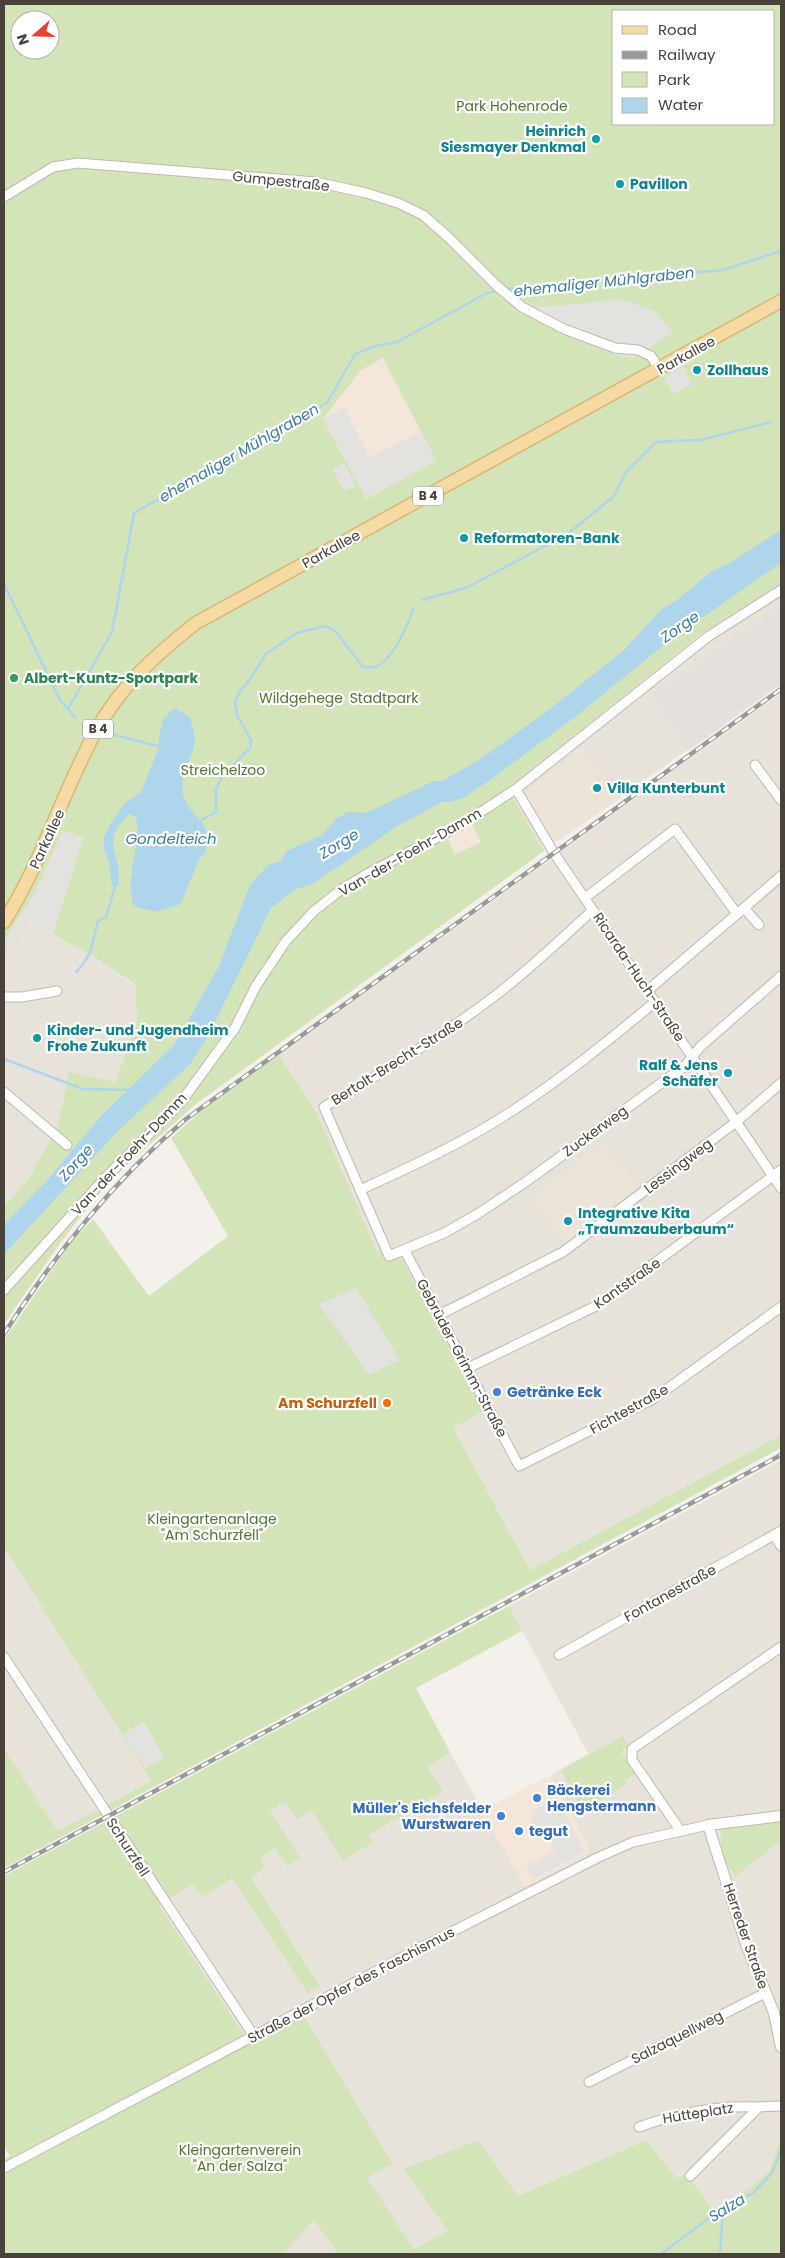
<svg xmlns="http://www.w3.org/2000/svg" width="785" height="2258" viewBox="0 0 785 2258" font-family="Poppins,sans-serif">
<rect width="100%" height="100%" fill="#f4f1ec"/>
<!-- residential -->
<g fill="#e8e3da">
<path d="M781,583V684L544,851L506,789L704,633Z"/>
<path d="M781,693V1435L530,1570L453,1428L484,1411L395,1247L377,1253L316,1111L279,1055Z"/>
<path d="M31,922L92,956L135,985L137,1022L115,1082L69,1073L58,1126L28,1180L4,1206V965Z"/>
<path d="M781,1460V2138L769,2171L750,2188L713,2209L686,2174L677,2178L646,2140L518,2196L414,2249L366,2178L393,2164L304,2016L250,2044L160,1905L192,1883L232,1878L307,1993L320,1985L251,1877L266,1868L260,1858L275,1848L270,1811L286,1802L312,1810L343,1861L374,1842L369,1835L443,1791L426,1767L450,1752L525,1886L590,1851L550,1775L588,1754L509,1606Z"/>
<path d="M4,1547L151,1781L58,1831L4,1749Z"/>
<path d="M314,2219L338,2254H282L300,2234Z"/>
</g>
<!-- commercial -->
<g fill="#f4e7d9">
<path d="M383,357L436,461L366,499L323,419L361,370Z"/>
<path d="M472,824L481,842L455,854L446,837Z"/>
<path d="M550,1775L590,1851L525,1886L481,1811Z"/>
</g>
<!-- industrial -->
<path fill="#e4e0dd" d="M781,605V684L688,751L650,696Z"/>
<!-- education -->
<g fill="#ece5d7">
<path d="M582,750L618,800L555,843L524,793Z"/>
<path d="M603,1144L639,1191L565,1244L533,1195Z"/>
</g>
<!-- green -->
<g fill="#d3e4b9" fill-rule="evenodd">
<path d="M4,4H781V583L703,633L507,789L544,851L196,1104L110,1180L61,1242L4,1324V1255L91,1160L77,1146L17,1213L4,1225V1206L28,1180L58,1126L69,1072L115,1082L137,1022L135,984L92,956L53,934L83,838L63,831L38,887L4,942ZM614,11H774V124H614ZM20,20H50V50H20ZM383,358L436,461L366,498L323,419L361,370ZM472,824L481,842L455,854L447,837Z"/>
<path d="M279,1055L316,1111L377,1252L395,1247L484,1411L453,1428L530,1570L781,1435V1448L4,1868V1749L58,1831L151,1781L4,1547V1340L72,1241L93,1219L149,1296L228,1236L171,1138L201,1111Z"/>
<path d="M509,1606L522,1631L416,1688L450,1752L427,1767L443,1791L369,1835L374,1842L343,1861L312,1811L297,1819L286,1802L270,1811L300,1858L287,1866L275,1848L260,1858L266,1868L251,1877L320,1986L307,1993L232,1878L202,1897L192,1883L160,1906L250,2044L304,2016L393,2164L367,2178L414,2249L448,2231L404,2169L478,2140L518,2196L646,2140L677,2178L686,2174L713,2209L750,2188L769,2171L781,2138V2250L778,2254H338L314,2220L282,2254H4V2160L10,2156L4,2146V1876Z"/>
<path d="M623,1736L629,1745L621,1752L636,1774L625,1780L627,1785L582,1810L561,1770Z"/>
<path d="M781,1822V1841L735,1876C724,1864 719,1845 721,1829Z"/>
</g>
<!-- parking -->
<g fill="#e4e2df">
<path d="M621,299L654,311L674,332L633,358L616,355L563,335L520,310Z"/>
<path d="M684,366L691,385L673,394L664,377Z"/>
<path d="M345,408L370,457L421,432L436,461L366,499L323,419Z"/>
<path d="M344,463L356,486L344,491L333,469Z"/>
<path d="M63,831L83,838L53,934L31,922L4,965V942L38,887Z"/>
<path d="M572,1156L576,1162L538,1189L534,1184Z"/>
<path d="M356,1288L400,1360L369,1375L319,1304Z"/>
<path d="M144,1721L164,1758L145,1769L123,1734Z"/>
<path d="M557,1798L585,1852L533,1879L526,1866L555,1851L544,1830L538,1833L530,1818L536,1815L534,1810Z"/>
</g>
<!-- water -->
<g fill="#aed5eb">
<path d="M781,530V563L670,640L575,717L490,780L463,798L451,802H442L394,828L339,866L314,883L294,890L271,908L207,1038L190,1064L116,1133L4,1255V1225L47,1180L102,1115L174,1045L218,968L250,885L268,865L281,861L286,851L322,835L337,818L348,812L366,813L434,781H442L479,760L546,712L623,651L662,609L677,600L712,571L728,564Z"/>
<path d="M175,708L190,717C191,724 195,733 195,740C194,758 175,779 185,800C196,823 214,821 205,854L199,859L181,904L156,912L134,906C124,875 142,847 136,817L129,814C97,845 124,853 118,886H112L109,862L104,849V837L112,821L124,804L141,792L159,747V736L164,718Z"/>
</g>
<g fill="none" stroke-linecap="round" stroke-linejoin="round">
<!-- stream -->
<g stroke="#aed5eb" stroke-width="2.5">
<path d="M506,289L723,270L781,251"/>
<path d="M676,441L701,440L771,422"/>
<path d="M565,536L613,497L626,472L656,442L672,441"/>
<path d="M4,584L60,700L75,717"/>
<path d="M422,600L466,588L562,537"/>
<path d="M68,709L112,632L134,513L327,403L355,354L376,346L397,342L487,293L498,291"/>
<path d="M107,733L161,747"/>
<path d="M200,821L216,812V789L222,777L250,748L251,740L237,715L235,704L239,692L249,681L266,654L297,633L326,626L336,632L363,667C366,667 371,668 375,667C391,663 408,625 413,609"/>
<path d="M76,972C93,955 92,943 98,921L106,917L116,884"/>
<path d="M4,1059L83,1089L132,1090"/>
<path d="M661,2254L721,2209L753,2193L772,2173L781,2150"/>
<path d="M720,2254L723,2208"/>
</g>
<defs>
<g id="minor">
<path d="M4,197L53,167L78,163L316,182L366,193L398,203L423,215L448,237L497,286L522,307L564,329L615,348L638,350L651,356L659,369"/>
<path d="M755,765L781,800"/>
<path d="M516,789L554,853L781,1188"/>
<path d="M585,898L675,829L737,914L647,991"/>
<path d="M744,908L759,925"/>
<path d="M593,910C561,939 530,969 496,995C441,1037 383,1072 324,1107L389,1256L444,1233L476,1215L527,1181L686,1065L700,1047L781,976"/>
<path d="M737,914L781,876"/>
<path d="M4,997H22L57,991"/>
<path d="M4,1092L67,1145"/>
<path d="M360,1190C412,1166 465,1142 512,1111C563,1078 609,1040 655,1002"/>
<path d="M405,1251L519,1466L653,1399L781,1307"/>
<path d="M4,1290L104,1179L181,1102L235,1028L256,986L286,941L314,911L342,889L367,874L461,825L516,789L709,636L781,590"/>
<path d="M439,1315L563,1252L736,1122L781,1083"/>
<path d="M468,1368L596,1306L781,1170"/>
<path d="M774,1535L781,1546"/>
<path d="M559,1655L781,1531"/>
<path d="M4,1657L254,2036"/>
<path d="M680,1830L632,1760V1749L781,1647"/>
<path d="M589,2082L765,1993"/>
<path d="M639,2127C677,2113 718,2105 759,2107"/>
<path d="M4,2168L416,1950L599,1857L633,1842L708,1825"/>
<path d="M690,2176L759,2107L781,2106"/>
</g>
<path id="tertiary" d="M781,1816L708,1825L746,1944L774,2013L781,2047"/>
<path id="primary" d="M4,922C42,862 62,793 96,731C120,686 157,654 196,623L781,301"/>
</defs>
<!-- minor casing -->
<use href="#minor" stroke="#bfb8af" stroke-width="11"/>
<!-- tertiary casing -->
<use href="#tertiary" stroke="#bfb8af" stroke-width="12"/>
<!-- primary casing -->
<use href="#primary" stroke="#dab674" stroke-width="15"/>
<!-- minor -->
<use href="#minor" stroke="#fff" stroke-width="9"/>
<!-- tertiary -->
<use href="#tertiary" stroke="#fff" stroke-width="10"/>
<!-- primary -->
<use href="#primary" stroke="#f5daa4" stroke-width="12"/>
<defs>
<g id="rail">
<path d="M4,1334C56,1253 113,1181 186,1119L781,689"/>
<path d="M4,1872L781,1455"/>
</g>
</defs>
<!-- rail casing -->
<use href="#rail" stroke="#999" stroke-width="4.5"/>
<!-- rail -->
<use href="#rail" stroke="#fff" stroke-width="2.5" stroke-dasharray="8" stroke-linecap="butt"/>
</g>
<!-- markers -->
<g fill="#0f9aa8" stroke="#fff" stroke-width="2">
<circle cx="596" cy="139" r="5"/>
<circle cx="620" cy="184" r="5"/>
<circle cx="697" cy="370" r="5"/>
<circle cx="464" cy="538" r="5"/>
<circle cx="597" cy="788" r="5"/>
<circle cx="37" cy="1038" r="5"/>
<circle cx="728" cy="1073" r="5"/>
<circle cx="568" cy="1221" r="5"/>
</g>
<circle fill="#2e9e5b" stroke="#fff" stroke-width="2" cx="14" cy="678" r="5"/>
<g fill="#3f7fe0" stroke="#fff" stroke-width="2">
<circle cx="497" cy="1392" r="5"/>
<circle cx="537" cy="1798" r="5"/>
<circle cx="501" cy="1816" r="5"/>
<circle cx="519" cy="1831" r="5"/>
</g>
<circle fill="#e8710a" stroke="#fff" stroke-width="2" cx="387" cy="1403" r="5"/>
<g text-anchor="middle" stroke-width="4.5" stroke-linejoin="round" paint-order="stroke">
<!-- shield labels -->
<g fill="#fff" stroke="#7f7b75" stroke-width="1">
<rect x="413" y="486.5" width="30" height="19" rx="4"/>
<rect x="83" y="719.5" width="30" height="19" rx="4"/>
</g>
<g font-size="12" font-weight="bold" fill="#48423a">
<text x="428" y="500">B 4</text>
<text x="98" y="733">B 4</text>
</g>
<!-- park labels -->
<g font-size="14" fill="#4f7631" stroke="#fff">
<text x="512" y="111">Park Hohenrode</text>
<text x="301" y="703">Wildgehege</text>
<text x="384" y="703">Stadtpark</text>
<text x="223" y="775">Streichelzoo</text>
<text x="212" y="1524">Kleingartenanlage<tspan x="212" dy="16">"Am Schurzfell"</tspan></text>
<text x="240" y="2155">Kleingartenverein<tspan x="240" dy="16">"An der Salza"</tspan></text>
</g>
<!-- culture labels -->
<g font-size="14" font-weight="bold" fill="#0d838f" stroke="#fff" text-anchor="start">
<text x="586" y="136" text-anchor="end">Heinrich<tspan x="586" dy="16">Siesmayer Denkmal</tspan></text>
<text x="630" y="189">Pavillon</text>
<text x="707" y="375">Zollhaus</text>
<text x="474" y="543">Reformatoren-Bank</text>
<text x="607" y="793">Villa Kunterbunt</text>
<text x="47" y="1035">Kinder- und Jugendheim<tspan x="47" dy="16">Frohe Zukunft</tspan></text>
<text x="718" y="1070" text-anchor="end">Ralf &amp; Jens<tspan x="718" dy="16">Schäfer</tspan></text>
<text x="578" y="1218">Integrative Kita<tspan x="578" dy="16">„Traumzauberbaum“</tspan></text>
</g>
<!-- street labels -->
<g font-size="14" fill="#48423a" stroke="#fff">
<text transform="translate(281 181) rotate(6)" y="5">Gumpestraße</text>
<text transform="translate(686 355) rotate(-29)" y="5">Parkallee</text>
<text transform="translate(331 549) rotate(-29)" y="5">Parkallee</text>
<text transform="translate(47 839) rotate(-65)" y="5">Parkallee</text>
<text transform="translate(410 852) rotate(-30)" y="5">Van-der-Foehr-Damm</text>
<text transform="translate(639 977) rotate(56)" y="5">Ricarda-Huch-Straße</text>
<text transform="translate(397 1061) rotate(-32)" y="5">Bertolt-Brecht-Straße</text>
<text transform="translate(595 1131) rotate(-36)" y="5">Zuckerweg</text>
<text transform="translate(129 1154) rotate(-47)" y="5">Van-der-Foehr-Damm</text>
<text transform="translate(678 1166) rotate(-37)" y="5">Lessingweg</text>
<text transform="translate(627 1283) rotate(-35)" y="5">Kantstraße</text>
<text transform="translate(462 1358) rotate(62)" y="5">Gebrüder-Grimm-Straße</text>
<text transform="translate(629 1409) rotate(-29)" y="5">Fichtestraße</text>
<text transform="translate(670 1593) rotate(-29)" y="5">Fontanestraße</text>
<text transform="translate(128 1847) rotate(57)" y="5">Schurzfell</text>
<text transform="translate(746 1936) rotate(71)" y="5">Herreder Straße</text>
<text transform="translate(351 1985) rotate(-28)" y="5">Straße der Opfer des Faschismus</text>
<text transform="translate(677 2037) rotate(-27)" y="5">Salzaquellweg</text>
<text transform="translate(698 2113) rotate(-9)" y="5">Hütteplatz</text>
</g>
<!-- leisure labels -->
<g font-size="14" font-weight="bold" fill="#27864d" stroke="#fff" text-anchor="start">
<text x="24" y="683">Albert-Kuntz-Sportpark</text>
</g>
<!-- shop labels -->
<g font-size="14" font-weight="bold" fill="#366cbe" stroke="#fff" text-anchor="start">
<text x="507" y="1397">Getränke Eck</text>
<text x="547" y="1795">Bäckerei<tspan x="547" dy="16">Hengstermann</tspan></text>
<text x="491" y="1813" text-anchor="end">Müller's Eichsfelder<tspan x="491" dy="16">Wurstwaren</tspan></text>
<text x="529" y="1836">tegut</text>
</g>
<!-- food labels -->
<g font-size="14" font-weight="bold" fill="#c56008" stroke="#fff" text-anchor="end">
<text x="377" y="1408">Am Schurzfell</text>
</g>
<!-- water labels -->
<g font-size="15" font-style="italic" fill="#3a7ca3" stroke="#fff">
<text transform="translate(604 282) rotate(-6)" y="5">ehemaliger Mühlgraben</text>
<text transform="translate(239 453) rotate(-30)" y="5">ehemaliger Mühlgraben</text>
<text transform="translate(680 627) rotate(-35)" y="5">Zorge</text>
<text x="171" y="844">Gondelteich</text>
<text transform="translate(339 844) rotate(-31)" y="5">Zorge</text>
<text transform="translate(76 1163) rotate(-48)" y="5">Zorge</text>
<text transform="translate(727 2208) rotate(-31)" y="5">Salza</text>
</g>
</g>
<!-- border -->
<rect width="785" height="2258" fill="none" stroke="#48423a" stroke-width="10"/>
<!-- legend -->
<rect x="612" y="10" width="162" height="115" fill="#ffffff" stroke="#b6b3b0"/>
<rect x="622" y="26" width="25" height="8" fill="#f5daa4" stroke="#b6b3b0"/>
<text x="658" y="35" font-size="15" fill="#48423a">Road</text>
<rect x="622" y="51" width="25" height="8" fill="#999999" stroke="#b6b3b0"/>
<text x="658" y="60" font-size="15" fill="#48423a">Railway</text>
<rect x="622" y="72" width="25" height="15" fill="#d3e4b9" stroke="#b6b3b0"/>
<text x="658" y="85" font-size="15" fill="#48423a">Park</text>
<rect x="622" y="98" width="25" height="15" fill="#aed5eb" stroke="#b6b3b0"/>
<text x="658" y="110" font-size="15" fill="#48423a">Water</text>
<!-- north arrow -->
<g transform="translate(35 35) rotate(250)"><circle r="24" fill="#ffffff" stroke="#b6b3b0"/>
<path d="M0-4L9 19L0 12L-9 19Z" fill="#e74130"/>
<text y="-8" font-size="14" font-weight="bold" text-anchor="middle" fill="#48423a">N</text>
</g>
</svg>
